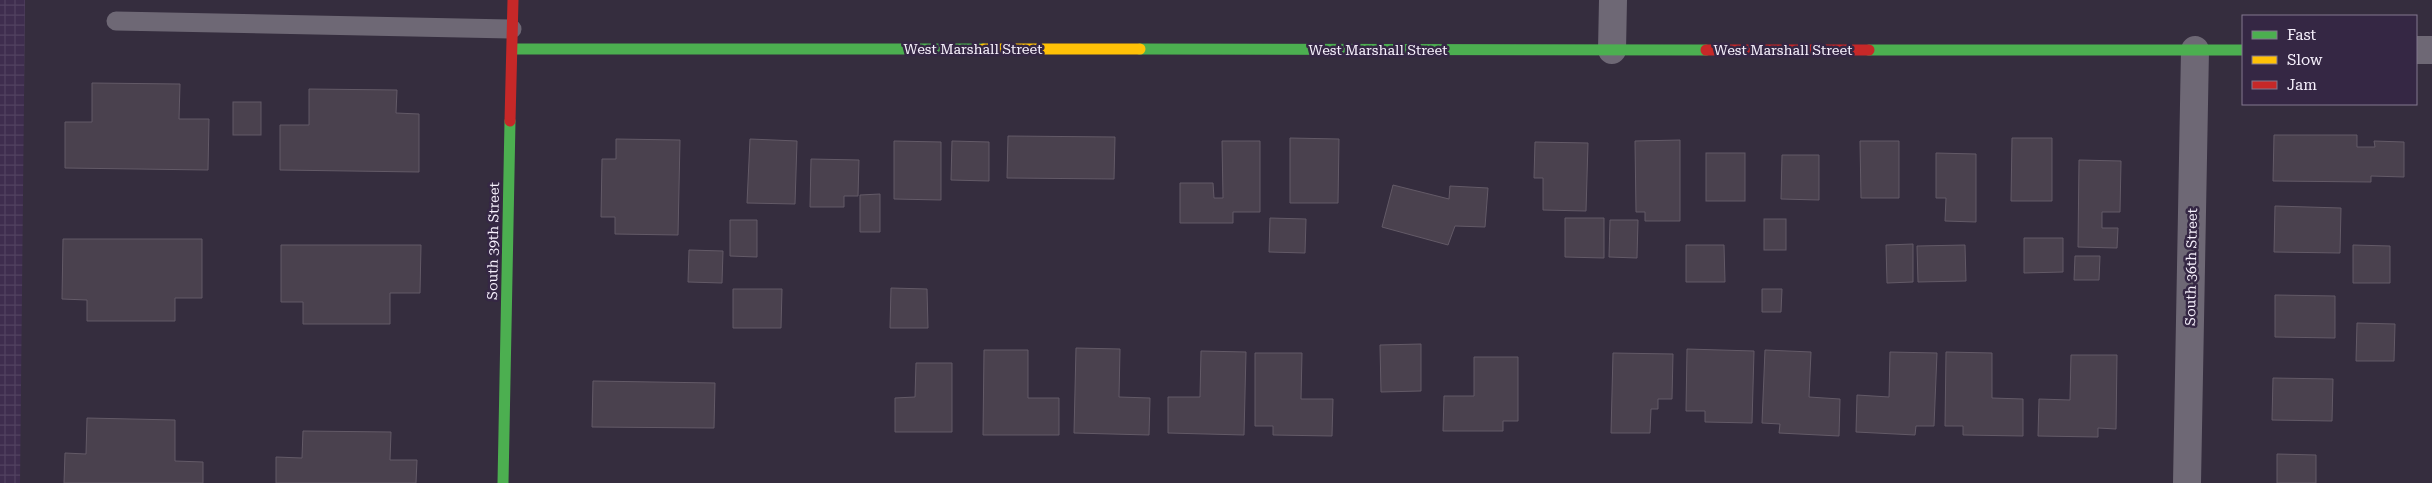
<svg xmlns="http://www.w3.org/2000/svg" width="2432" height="483" viewBox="0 0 2432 483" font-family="'Roboto Serif',serif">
<defs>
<pattern id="industrial-grid" width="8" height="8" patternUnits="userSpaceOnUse" patternTransform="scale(1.25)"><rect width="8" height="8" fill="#3e2d4e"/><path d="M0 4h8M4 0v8" fill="none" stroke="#514260"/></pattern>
</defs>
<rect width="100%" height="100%" fill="#352d3e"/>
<!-- industrial -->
<path fill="url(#industrial-grid)" d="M0,0H25L20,483H0Z"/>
<!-- building -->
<g fill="#4a414e" stroke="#635a67">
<path d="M92,83L180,84L179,119H209L208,170L65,168V122H92Z"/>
<path d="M309,89L397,90L396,113L419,114V172L280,170V125H309Z"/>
<rect x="233" y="102" width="28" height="33"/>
<path d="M2274,135H2357V147H2375L2374,141L2404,142V177L2371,176V182L2273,181Z"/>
<path d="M1008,136L1115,137L1114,179L1007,178Z"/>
<path d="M1290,138L1339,139L1338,203H1290Z"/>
<path d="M2012,138H2052V201H2011Z"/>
<path d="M616,139L680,140L678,235L615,234V217H601L602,159H616Z"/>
<path d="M750,139L797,141L795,204L747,203Z"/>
<path d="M1680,140V221H1645V212H1636L1635,141Z"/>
<path d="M894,141L941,142V200L894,199Z"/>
<path d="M952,141L989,142V181L951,180Z"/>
<path d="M1222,141H1260V212H1233V223H1180V183H1213L1214,198H1223Z"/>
<path d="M1860,141H1899V198H1861Z"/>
<path d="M1535,142L1588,143L1586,211L1543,210V178H1534Z"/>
<rect x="1706" y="153" width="39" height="48"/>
<path d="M1936,153L1976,154V222L1945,221L1946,198H1936Z"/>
<path d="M1782,155H1819V200L1781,199Z"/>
<path d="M811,159L859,160L858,196H844V207H810Z"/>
<path d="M2079,160L2121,161L2120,212H2102V228H2118L2117,248L2078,247Z"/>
<path d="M1393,185L1449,199L1450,186L1488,188L1485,227L1455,226L1448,245L1382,227Z"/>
<path d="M880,194V232H860V195Z"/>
<path d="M2275,206L2341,208L2340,253L2274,252Z"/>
<path d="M1270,218L1306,219L1305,253L1269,252Z"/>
<path d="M1565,218H1604V258L1565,257Z"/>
<rect x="1764" y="219" width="22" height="31"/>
<path d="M730,220H757V257L730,256Z"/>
<path d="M1610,220H1638L1637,258L1609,257Z"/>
<path d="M2024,238H2063V272L2024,273Z"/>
<path d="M63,239H202V298H175V321H87V300L62,299Z"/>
<path d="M1913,244V282L1887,283L1886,245Z"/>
<path d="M281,245H421L420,293H390V324H303V302H281Z"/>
<path d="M1686,245H1724L1725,282H1686Z"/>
<path d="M1965,245L1966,281L1918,282L1917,246Z"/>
<path d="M2353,245L2390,246V283H2353Z"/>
<path d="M689,250L723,251L722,283L688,282Z"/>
<path d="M2075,256H2100L2099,280H2074Z"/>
<path d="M891,288L927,289L928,328H890Z"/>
<path d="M733,289H782L781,328H733Z"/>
<path d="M1762,289H1782L1781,312H1762Z"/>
<path d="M2275,295L2335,296V338L2275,337Z"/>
<path d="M2357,323L2395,324L2394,361H2356Z"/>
<path d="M1421,344V391L1381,392L1380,345Z"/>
<path d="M1076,348L1120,349L1119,397L1150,398L1149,435L1074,433Z"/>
<path d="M1687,349L1754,351L1752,423L1705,422V411H1686Z"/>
<path d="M984,350H1028V398H1059V435H983Z"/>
<path d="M1765,350L1811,352L1809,397L1840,399L1839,436L1779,433L1780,424L1762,423Z"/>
<path d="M1201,351L1246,352L1244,435L1168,433V397H1200Z"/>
<path d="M1890,352L1937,353L1934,426H1916L1915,435L1856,432L1857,395L1889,397Z"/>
<path d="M1946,352L1992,353V398L2023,399V436L1963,435V426H1945Z"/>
<path d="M1255,353H1302L1301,399H1333L1332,436L1273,435V426H1255Z"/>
<path d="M1613,353L1673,354L1672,399H1658V409H1651L1650,433H1611Z"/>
<path d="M2071,355H2117L2116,429L2098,428V437L2038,436L2039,399L2070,400Z"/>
<path d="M1474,357H1518V421H1503V431H1443L1444,396H1474Z"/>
<path d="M916,363H952V432H895V398L915,397Z"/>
<path d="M2273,378L2333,379L2332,421L2272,420Z"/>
<path d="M593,381L715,383L714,428L592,427Z"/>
<path d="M87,418L175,420V461L203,462V483H64L65,453L86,454Z"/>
<path d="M303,431L391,432L390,460H417L416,483H276V457L302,458Z"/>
<path d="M2277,454L2316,455V483H2277Z"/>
</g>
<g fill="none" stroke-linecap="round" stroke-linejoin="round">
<!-- lane -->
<path stroke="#6e6875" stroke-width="19" d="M116,21L512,29"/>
<!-- street -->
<g stroke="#6e6875" stroke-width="28">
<path d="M1612,50L1613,0"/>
<path d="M2416,50H2432"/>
<path d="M2187,483L2195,50"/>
</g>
<!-- fast -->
<g stroke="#4caf50" stroke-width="11">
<path d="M513,49H983"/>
<path d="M1140,49L1706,50"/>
<path d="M1869,50H2243"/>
<path d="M503,483L510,121"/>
</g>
<!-- slow -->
<path stroke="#ffc107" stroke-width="11" d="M983,49H1140"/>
<!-- jam -->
<g stroke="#c62828" stroke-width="11">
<path d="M1706,50H1869"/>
<path d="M510,121L513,0"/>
</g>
</g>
<g text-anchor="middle" stroke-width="5" stroke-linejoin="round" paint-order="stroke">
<!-- street labels -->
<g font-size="14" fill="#f7f1fd" stroke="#352744">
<text x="973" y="54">West Marshall Street</text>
<text x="1378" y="55">West Marshall Street</text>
<text x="1783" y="55">West Marshall Street</text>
<text transform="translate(493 241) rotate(-89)" y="5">South 39th Street</text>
<text transform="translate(2191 267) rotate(-89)" y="5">South 36th Street</text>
</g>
</g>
<!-- legend -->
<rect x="2242" y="15" width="175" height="90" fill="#352744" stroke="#83788e"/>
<rect x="2252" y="31" width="25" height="8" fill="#4caf50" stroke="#83788e"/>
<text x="2287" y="40" font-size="15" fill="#f7f1fd">Fast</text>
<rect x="2252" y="56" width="25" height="8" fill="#ffc107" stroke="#83788e"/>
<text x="2287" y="65" font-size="15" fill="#f7f1fd">Slow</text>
<rect x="2252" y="81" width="25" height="8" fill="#c62828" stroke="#83788e"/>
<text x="2287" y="90" font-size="15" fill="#f7f1fd">Jam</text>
</svg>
